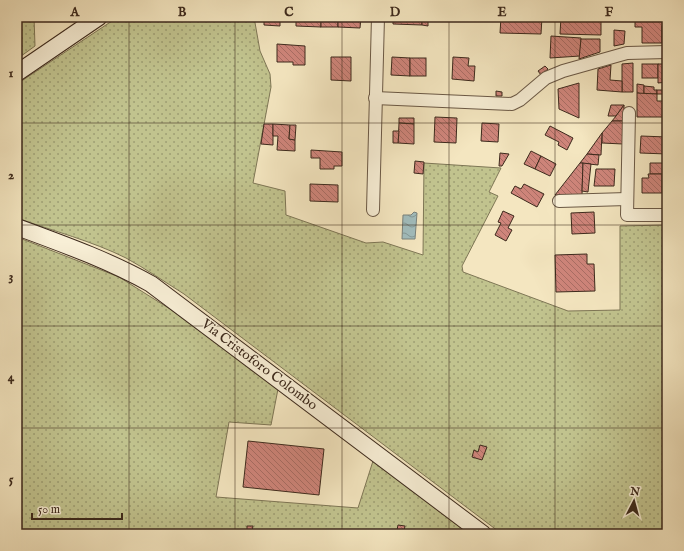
<svg xmlns="http://www.w3.org/2000/svg" width="684" height="551" viewBox="0 0 684 551" font-family="'IM FELL English',serif">
<defs>
<pattern id="grass-dots" width="8" height="8" patternUnits="userSpaceOnUse"><rect width="8" height="8" fill="#c1c38e"/><path d="M2 2h.1M6 6h.1" fill="none" stroke="#9e9e73" stroke-width="1.8" stroke-linecap="round"/></pattern>
<pattern id="water-waves" width="16" height="10" patternUnits="userSpaceOnUse"><rect width="16" height="10" fill="#a1bdbe"/><path d="M0 5q4-4 8 0t8 0" fill="none" stroke="#849a9a"/></pattern>
<pattern id="building-back-hatch" width="6" height="6" patternUnits="userSpaceOnUse"><rect width="6" height="6" fill="#cf857b"/><path d="M-1 5l2 2M0 0l6 6M5-1l2 2" fill="none" stroke="#a96d64"/></pattern>
</defs>
<rect width="100%" height="100%" fill="#f4e6c0"/>
<filter id="stains"><feTurbulence type="fractalNoise" baseFrequency=".005" numOctaves="4"/><feColorMatrix values="0 0 0 0 .2 0 0 0 0 .09 0 0 0 0 .02 0 0 0 .5 -.17"/></filter>
<radialGradient id="worn" r=".72"><stop offset=".6" stop-color="#630" stop-opacity="0"/><stop offset="1" stop-color="#630" stop-opacity=".3"/></radialGradient>
<!-- grass -->
<g fill="url(#grass-dots)" stroke="#7e7655">
<path d="M17,17H34L35,46L17,59Z"/>
<path d="M118,17H254L260,51L270,74L271,87L253,183L285,191L286,215L366,243L383,242L423,255L424,163L501,168L489,192L498,196L462,266L463,272L568,311L620,310V226L667,225V534H502L184,294C165,282 146,269 126,258C92,241 53,231 17,218V84Z"/>
<path d="M17,237L119,277L170,309L278,389L271,425L229,422L216,497L358,508L373,461L469,534H17Z"/>
</g>
<!-- water -->
<path fill="url(#water-waves)" stroke="#79827d" d="M414,212L417,213L415,239H402L403,215H411Z"/>
<!-- building -->
<g fill="url(#building-back-hatch)" stroke="#3c291c">
<path d="M264,17H280V26L264,25Z"/>
<path d="M296,17H321V27L296,26Z"/>
<rect x="321" y="17" width="17" height="10"/>
<path d="M338,17H361L360,28L338,27Z"/>
<path d="M393,17H422V25L393,24Z"/>
<path d="M422,17H428V26L422,25Z"/>
<path d="M501,17H542L541,34L500,33Z"/>
<path d="M561,17H601V35L560,34Z"/>
<rect x="635" y="17" width="30" height="2"/>
<path d="M665,17H667V35H662V26H665Z"/>
<path d="M635,19H665V26H662V43H642V27H635Z"/>
<path d="M614,30L625,31L624,44L614,46Z"/>
<path d="M551,36L581,38L580,56L550,58Z"/>
<path d="M581,39H600V52L579,59Z"/>
<path d="M277,44L305,46V65H293V62H277Z"/>
<path d="M331,57H351V81L331,80Z"/>
<path d="M392,57L410,58V76L391,75Z"/>
<path d="M453,57L469,58L468,66H475L474,81L452,79Z"/>
<rect x="410" y="58" width="16" height="18"/>
<path d="M633,63V92H622V64Z"/>
<rect x="642" y="64" width="16" height="14"/>
<path d="M658,64H667V82L658,83Z"/>
<path d="M611,65L610,80L622,81V92L597,90L598,69Z"/>
<path d="M545,66L548,69L541,75L538,71Z"/>
<path d="M579,83V118L559,109L558,89Z"/>
<path d="M637,84L644,85V94L637,93Z"/>
<path d="M644,86L654,87V90H657V94H644Z"/>
<rect x="657" y="90" width="10" height="4"/>
<path d="M496,91L502,92V96H496Z"/>
<path d="M637,93L657,94V101H664V117H637Z"/>
<path d="M611,105H624L616,116H608Z"/>
<path d="M624,105V121H612L616,116Z"/>
<path d="M435,117L457,118L456,143L434,142Z"/>
<path d="M399,118H414V124L399,123Z"/>
<path d="M612,121H624L623,144L602,143V133Z"/>
<path d="M399,123L414,124V144L398,143Z"/>
<path d="M482,123L499,124L498,142L481,141Z"/>
<path d="M264,124H273V145L261,144Z"/>
<path d="M273,124L290,125L289,139L295,140V151L277,150L278,136H273Z"/>
<path d="M290,125H296L295,140L289,139Z"/>
<path d="M550,126L573,138L567,150L558,145L559,142L545,135Z"/>
<path d="M393,131H399L398,143H393Z"/>
<path d="M602,133L601,155L587,154Z"/>
<path d="M641,136L667,137V154L640,153Z"/>
<path d="M311,150L342,152V166H334V169H320V158H311Z"/>
<path d="M531,151L541,156L535,169L524,164Z"/>
<path d="M500,153L509,154L502,166H499Z"/>
<path d="M587,154L599,155L598,165L580,163Z"/>
<path d="M541,156L556,164L550,176L535,169Z"/>
<path d="M415,161L424,162L423,174L414,173Z"/>
<path d="M580,163H583L582,195H555Z"/>
<path d="M583,163L591,164L588,192L582,191Z"/>
<path d="M650,163H667V182L662,183V174H650Z"/>
<path d="M596,169H615L614,186H594Z"/>
<path d="M648,174H662V193H642V178H649Z"/>
<path d="M310,184L338,185V202L310,201Z"/>
<path d="M524,184L544,194L537,207L511,193L515,186L521,189Z"/>
<path d="M503,211L514,216L508,228L512,230L506,241L495,235L501,223L498,222Z"/>
<path d="M594,212L595,233L572,234L571,213Z"/>
<path d="M587,254V264H594L595,291L556,292L555,255Z"/>
<path d="M248,441L324,449L319,495L243,487Z"/>
<path d="M480,445L487,447L482,460L472,457L474,450L478,452Z"/>
<path d="M398,525L405,526L404,531L397,530Z"/>
<path d="M247,526H253L252,531H247Z"/>
</g>
<g fill="none" stroke-linecap="round" stroke-linejoin="round">
<defs>
<g id="minor">
<path d="M375,98L512,104L520,100L546,78L563,71L627,53L667,52"/>
<path d="M629,113L627,215H667"/>
<path d="M559,201L627,199"/>
<path d="M373,210L378,17"/>
</g>
<g id="secondary">
<path d="M17,73L99,17"/>
<path d="M17,227C63,244 108,260 151,284L483,534"/>
</g>
</defs>
<!-- minor casing -->
<use href="#minor" stroke="#6a5845" stroke-width="14"/>
<!-- secondary casing -->
<use href="#secondary" stroke="#3c291c" stroke-width="18"/>
<!-- minor -->
<use href="#minor" stroke="#f8efd6" stroke-width="12"/>
<!-- secondary -->
<use href="#secondary" stroke="#f8efd6" stroke-width="16"/>
</g>
<!-- grid -->
<path fill="none" stroke="#3c291c" stroke-width="1" stroke-opacity="0.55" d="M129,17V534M235,17V534M342,17V534M449,17V534M555,17V534M17,123H667M17,225H667M17,326H667M17,428H667"/>
<g text-anchor="middle" stroke-width="3" stroke-linejoin="round" paint-order="stroke">
<!-- street labels -->
<g font-size="14" fill="#3c291c" stroke="#f8efd6">
<text transform="translate(260 364) rotate(37)" y="5">Via Cristoforo Colombo</text>
</g>
</g>
<!-- margin -->
<rect width="684" height="551" fill="none" stroke="#f4e6c0" stroke-width="44"/>
<!-- north arrow -->
<g transform="translate(634 501) rotate(6)" stroke="#f8efd6" stroke-width="3" paint-order="stroke">
<path d="M0-3L7 15L0 10L-7 15Z" fill="#3c291c"/>
<text y="-6" font-size="11" font-weight="bold" text-anchor="middle" fill="#3c291c">N</text>
</g>
<!-- scale -->
<path d="M32 513v6h90v-6" fill="none" stroke="#3c291c" stroke-width="2"/>
<text x="38" y="513" font-size="12" fill="#3c291c" stroke="#f8efd6" stroke-width="3" paint-order="stroke">50 m</text>
<rect x="22" y="22" width="640" height="507" fill="none" stroke="#3c291c" stroke-width="1.5"/>
<g font-size="13" text-anchor="middle" font-weight="bold" fill="#3c291c">
<text x="75" y="16">A</text>
<text x="182" y="16">B</text>
<text x="289" y="16">C</text>
<text x="395" y="16">D</text>
<text x="502" y="16">E</text>
<text x="609" y="16">F</text>
<text x="11" y="77">1</text>
<text x="11" y="179">2</text>
<text x="11" y="280">3</text>
<text x="11" y="381">4</text>
<text x="11" y="483">5</text>
</g>
<rect width="100%" height="100%" filter="url(#stains)"/>
<rect width="100%" height="100%" fill="url(#worn)"/>
</svg>
